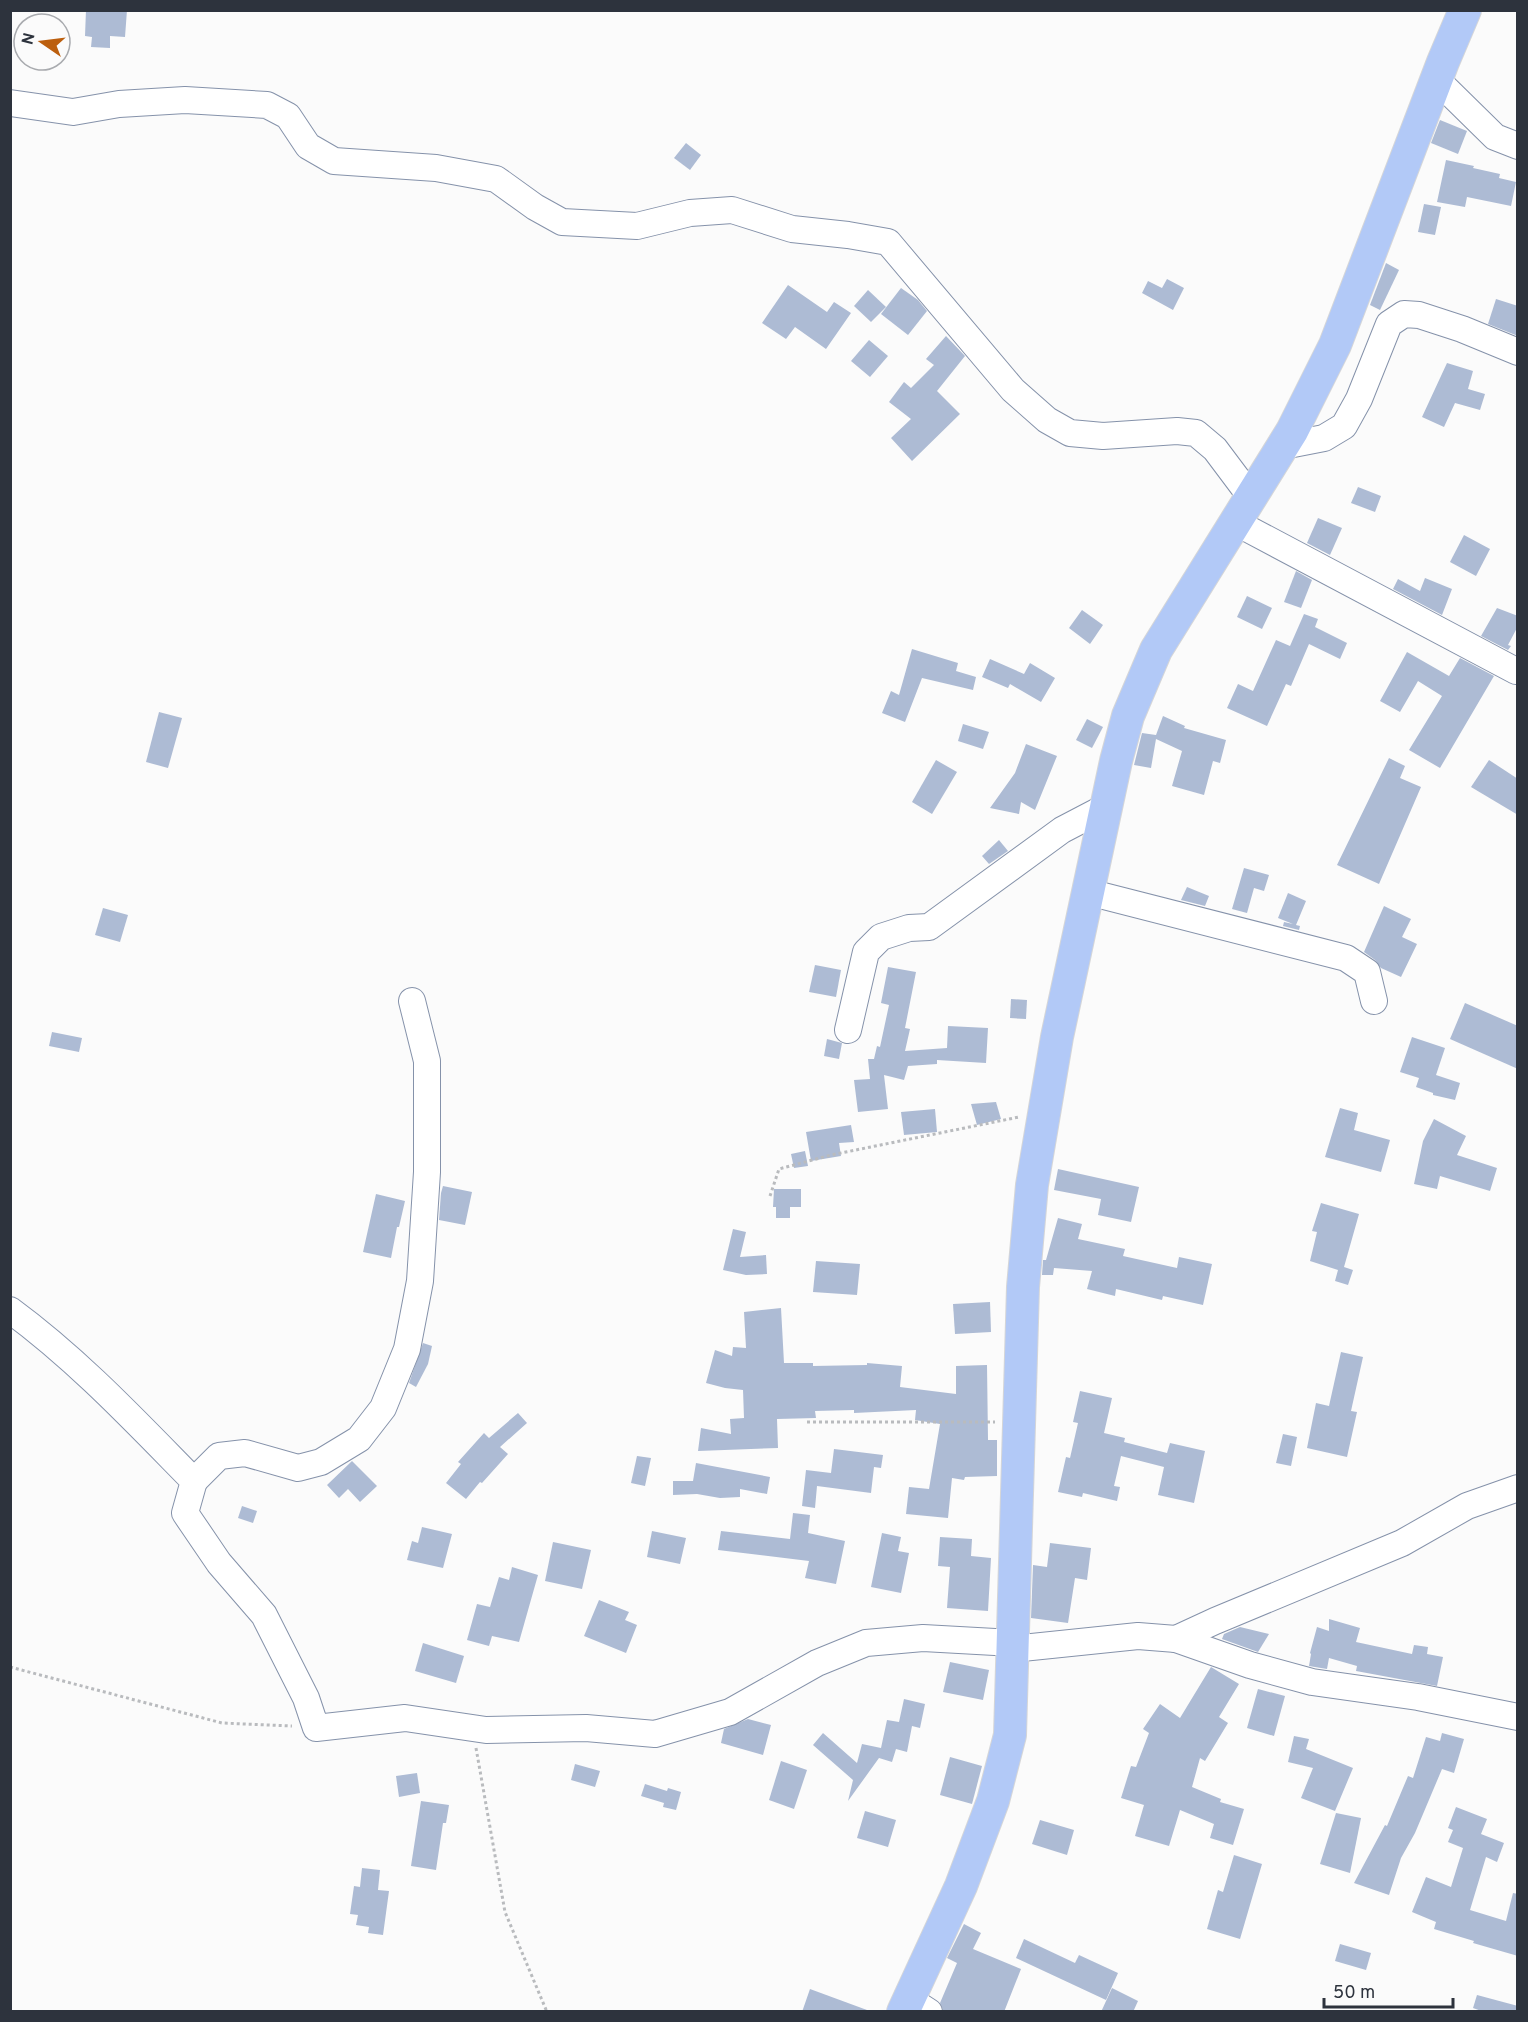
<svg xmlns="http://www.w3.org/2000/svg" width="1528" height="2022" viewBox="0 0 1528 2022" font-family="Overpass,sans-serif">
<rect width="100%" height="100%" fill="#fbfbfb"/>
<!-- building -->
<g fill="#adbbd4">
<path d="M86,10H127L125,37L110,36V48L91,47L92,37L85,36Z"/>
<path d="M1440,120L1467,131L1458,154L1431,143Z"/>
<path d="M686,143L701,155L690,170L674,158Z"/>
<path d="M1446,160L1474,166L1473,168L1500,174L1499,178L1516,182L1511,206L1467,197L1465,207L1437,202Z"/>
<path d="M1424,204L1441,207L1435,235L1418,232Z"/>
<path d="M1386,263L1399,270L1380,310L1370,305Z"/>
<path d="M1167,279L1184,288L1173,310L1142,293L1148,281L1162,288Z"/>
<path d="M788,285L827,312L834,302L851,313L826,349L795,327L786,339L762,323Z"/>
<path d="M901,288L918,300L927,311L908,335L881,314Z"/>
<path d="M868,290L886,307L871,322L854,306Z"/>
<path d="M1496,299L1518,306V336L1488,324Z"/>
<path d="M946,336L965,356L937,391L960,414L912,461L891,438L911,419L889,402L904,382L911,388L934,365L926,359Z"/>
<path d="M869,340L888,356L870,377L851,361Z"/>
<path d="M1447,363L1473,371L1468,389L1485,394L1480,410L1455,403L1444,427L1422,417Z"/>
<path d="M1358,487L1381,496L1375,512L1351,503Z"/>
<path d="M1318,518L1342,528L1330,555L1307,543Z"/>
<path d="M1464,535L1490,549L1476,576L1450,562Z"/>
<path d="M1296,571L1312,580L1301,608L1284,602Z"/>
<path d="M1425,578L1452,589L1442,615L1393,589L1398,579L1420,591Z"/>
<path d="M1247,596L1272,608L1262,629L1237,617Z"/>
<path d="M1497,608L1518,616V626L1508,645L1511,646L1508,650L1481,636Z"/>
<path d="M1082,610L1103,625L1090,644L1069,628Z"/>
<path d="M1304,614L1318,619L1315,627L1347,643L1340,659L1309,644L1291,686L1286,684L1267,726L1227,708L1238,684L1253,691L1276,640L1290,646Z"/>
<path d="M912,649L958,663L956,671L976,677L973,690L922,678L905,722L882,713L891,691L899,695Z"/>
<path d="M1407,652L1449,676L1460,658L1494,676L1440,768L1409,750L1442,696L1418,681L1400,712L1380,701Z"/>
<path d="M990,659L1024,674L1030,663L1055,678L1041,702L1010,684L1008,688L982,677Z"/>
<path d="M159,712L182,718L168,768L146,762Z"/>
<path d="M1163,716L1185,726L1184,728L1226,740L1220,763L1213,761L1204,795L1172,786L1182,751L1156,739L1151,768L1134,765L1142,733L1156,735Z"/>
<path d="M1087,719L1103,727L1092,748L1076,740Z"/>
<path d="M963,724L989,732L983,749L958,741Z"/>
<path d="M1026,744L1057,756L1035,810L1021,802L1019,814L990,808L1015,773Z"/>
<path d="M1389,758L1405,766L1400,778L1421,787L1379,884L1337,865Z"/>
<path d="M936,760L957,772L932,814L912,802Z"/>
<path d="M1489,760L1518,779V815L1471,787Z"/>
<path d="M999,840L1008,851L989,864L982,856Z"/>
<path d="M1244,868L1269,875L1264,891L1254,888L1247,913L1232,909Z"/>
<path d="M1187,887L1209,896L1205,906L1181,900Z"/>
<path d="M1288,893L1306,901L1296,925L1300,926L1299,930L1283,926L1284,922L1293,924L1278,918Z"/>
<path d="M1384,906L1411,919L1402,937L1417,944L1401,977L1381,968L1375,960L1364,952Z"/>
<path d="M103,908L128,915L120,942L95,935Z"/>
<path d="M815,965L841,970L836,997L809,992Z"/>
<path d="M888,967L916,972L905,1028L910,1029L905,1051L947,1048L948,1026L988,1028L986,1063L937,1060V1064L908,1066L904,1080L884,1075L888,1109L858,1112L854,1080L870,1079L868,1059H874L877,1046L880,1047L889,1005L881,1003Z"/>
<path d="M1011,999L1027,1000L1026,1019L1010,1018Z"/>
<path d="M1465,1003L1518,1026V1069L1450,1039Z"/>
<path d="M52,1032L82,1038L79,1052L49,1046Z"/>
<path d="M1412,1037L1445,1048L1436,1075L1460,1083L1455,1100L1433,1095V1093L1416,1087L1419,1078L1400,1072Z"/>
<path d="M827,1039L842,1043L839,1059L824,1056Z"/>
<path d="M996,1102L1001,1119L977,1125L971,1104Z"/>
<path d="M1340,1108L1358,1113L1354,1130L1390,1140L1381,1172L1325,1157Z"/>
<path d="M935,1109L937,1132L904,1135L901,1112Z"/>
<path d="M1434,1119L1466,1136L1457,1155L1497,1168L1490,1191L1440,1176L1437,1189L1414,1184L1423,1141Z"/>
<path d="M851,1125L854,1142L839,1143L841,1156L811,1161L806,1132Z"/>
<path d="M805,1151L808,1166L794,1168L791,1154Z"/>
<path d="M1058,1169L1139,1187L1131,1222L1098,1215L1101,1199L1054,1190Z"/>
<path d="M443,1186L472,1192L465,1225L439,1220L441,1193Z"/>
<path d="M774,1189H801V1207H790V1218H776V1207H773Z"/>
<path d="M376,1194L405,1201L399,1227H397L391,1258L363,1252Z"/>
<path d="M1321,1203L1359,1214L1344,1267L1353,1270L1348,1285L1335,1281L1338,1270L1310,1261L1317,1232L1312,1231Z"/>
<path d="M1058,1218L1082,1224L1078,1239L1125,1249L1123,1256L1177,1268L1179,1257L1212,1264L1203,1305L1163,1296L1162,1300L1116,1289L1115,1296L1087,1289L1092,1271L1054,1268L1053,1275H1042L1043,1260H1046Z"/>
<path d="M733,1229L746,1232L740,1257L766,1255L767,1274L746,1275L723,1270Z"/>
<path d="M816,1261L860,1264L857,1295L813,1292Z"/>
<path d="M990,1302L991,1332L955,1334L953,1304Z"/>
<path d="M781,1308L784,1363H813V1366L867,1365V1363L902,1366L900,1387L956,1394V1366L987,1365L988,1440H997V1476L965,1477L964,1480L952,1478L948,1518L906,1514L909,1487L929,1489L940,1424L915,1420L916,1410L854,1413V1410L815,1411L816,1418L777,1419L778,1448L698,1451L701,1428L731,1434L730,1419L744,1418L743,1390L725,1388L706,1383L715,1350L732,1356L733,1347L746,1348L744,1312Z"/>
<path d="M423,1343L432,1346L428,1364L416,1387L409,1383Z"/>
<path d="M1341,1352L1363,1357L1351,1411L1357,1412L1347,1457L1307,1448L1316,1403L1329,1406Z"/>
<path d="M1080,1391L1112,1398L1104,1433L1125,1438L1124,1442L1167,1453L1170,1443L1205,1451L1194,1503L1158,1495L1164,1467L1121,1456L1114,1486L1120,1487L1117,1501L1083,1493L1082,1497L1058,1492L1066,1457L1070,1458L1078,1423L1073,1422Z"/>
<path d="M518,1413L527,1423L500,1447L508,1454L482,1483L480,1482L466,1499L446,1483L461,1464L458,1462L484,1433L489,1438Z"/>
<path d="M1283,1434L1297,1437L1291,1466L1276,1463Z"/>
<path d="M834,1449L883,1455L881,1468L874,1467L871,1493L817,1486L815,1508L802,1506L806,1470L831,1473Z"/>
<path d="M637,1456L651,1458L645,1486L631,1483Z"/>
<path d="M352,1461L377,1486L360,1502L348,1489L339,1498L327,1485Z"/>
<path d="M696,1463L770,1477L767,1494L740,1489V1497L720,1498L697,1494L673,1495V1481H693Z"/>
<path d="M242,1506L257,1511L253,1523L238,1518Z"/>
<path d="M793,1513L810,1515L808,1533L845,1541L836,1584L805,1578L809,1561L718,1550L721,1531L790,1539Z"/>
<path d="M422,1527L452,1534L443,1568L407,1560L412,1541L418,1543Z"/>
<path d="M652,1531L686,1538L680,1564L647,1557Z"/>
<path d="M882,1533L901,1537L898,1551L909,1553L901,1593L871,1587Z"/>
<path d="M940,1537L972,1539L971,1556L991,1558L988,1611L947,1608L950,1567L938,1566Z"/>
<path d="M553,1542L591,1550L582,1589L545,1581Z"/>
<path d="M1050,1543L1091,1548L1087,1580L1075,1578L1068,1623L1031,1618L1033,1565L1047,1567Z"/>
<path d="M512,1567L538,1575L519,1642L492,1636L489,1646L467,1640L477,1604L490,1607L499,1577L509,1580Z"/>
<path d="M599,1600L629,1612L625,1620L637,1625L626,1653L584,1636Z"/>
<path d="M1329,1619L1360,1628L1356,1642L1412,1654L1414,1645L1428,1647L1427,1654L1443,1657L1437,1686L1356,1671L1357,1666L1329,1658L1327,1669L1309,1666L1311,1654L1310,1653L1317,1627L1329,1631Z"/>
<path d="M1240,1627L1269,1634L1258,1652L1222,1639L1224,1634Z"/>
<path d="M423,1643L464,1656L456,1683L415,1671Z"/>
<path d="M950,1662L989,1670L983,1700L943,1692Z"/>
<path d="M1211,1667L1239,1684L1219,1717L1228,1723L1205,1761L1200,1758L1192,1787L1221,1799L1220,1802L1244,1809L1233,1845L1210,1838L1214,1824L1180,1810L1169,1846L1135,1836L1144,1805L1121,1798L1131,1766L1136,1767L1149,1733L1143,1729L1160,1704L1180,1718Z"/>
<path d="M1258,1689L1285,1696L1274,1736L1247,1728Z"/>
<path d="M904,1699L925,1704L920,1728L912,1726L907,1752L896,1749L892,1762L879,1758L848,1801L853,1780L813,1745L823,1733L857,1763L862,1744L881,1748L887,1720L899,1722Z"/>
<path d="M748,1719L771,1725L763,1755L721,1743L724,1729Z"/>
<path d="M1442,1733L1464,1739L1454,1773L1442,1769L1415,1833L1401,1858L1389,1895L1354,1883L1385,1825L1387,1826L1408,1776L1413,1778L1426,1737L1440,1741Z"/>
<path d="M1294,1736L1309,1739L1306,1749L1353,1768L1335,1811L1301,1798L1313,1768L1288,1762Z"/>
<path d="M950,1757L982,1766L972,1804L940,1795Z"/>
<path d="M781,1761L807,1770L794,1809L769,1800Z"/>
<path d="M575,1764L600,1771L595,1787L571,1780Z"/>
<path d="M417,1773L420,1793L399,1797L396,1776Z"/>
<path d="M645,1784L667,1791L668,1788L681,1792L676,1810L663,1807L664,1803L641,1796Z"/>
<path d="M421,1801L449,1805L446,1823H443L436,1870L411,1866Z"/>
<path d="M1456,1807L1487,1819L1481,1834L1504,1843L1497,1862L1486,1857L1470,1910L1506,1921L1513,1893L1518,1894V1956L1473,1943L1474,1941L1434,1929L1436,1922L1412,1912L1426,1877L1451,1887L1463,1848L1448,1842L1453,1830L1448,1828Z"/>
<path d="M865,1811L896,1820L888,1847L857,1838Z"/>
<path d="M1336,1813L1361,1818L1350,1873L1320,1864Z"/>
<path d="M1040,1820L1074,1830L1067,1855L1032,1844Z"/>
<path d="M1234,1855L1262,1864L1240,1939L1207,1929L1218,1890L1223,1892Z"/>
<path d="M362,1868L380,1870L378,1890L389,1891L383,1935L368,1933L369,1927L356,1925L358,1915L350,1914L354,1886L360,1887Z"/>
<path d="M964,1924L981,1933L973,1949L1021,1969L1004,2012H944L940,2003L957,1963L947,1958Z"/>
<path d="M1024,1939L1075,1963L1079,1955L1118,1973L1106,2000L1016,1958Z"/>
<path d="M1340,1944L1371,1953L1366,1970L1335,1961Z"/>
<path d="M1112,1988L1138,2001L1133,2012H1101Z"/>
<path d="M810,1989L867,2010V2012H802Z"/>
<path d="M1477,1995L1518,2006V2012H1484L1473,2008Z"/>
</g>
<g fill="none" stroke-linecap="round" stroke-linejoin="round">
<defs>
<g id="minor">
<path d="M1437,80L1495,137L1518,146"/>
<path d="M10,103L73,112L119,104L185,100L267,105L288,116L308,146L334,161L436,168L496,179L535,207L562,222L637,226L690,213L732,210L792,229L848,235L888,242L1013,390L1047,420L1070,433L1103,436L1177,431L1196,433L1215,449L1251,497"/>
<path d="M1283,446L1324,438L1344,426L1359,399L1389,324L1404,314L1419,315L1462,329L1518,352"/>
<path d="M1235,522L1516,671"/>
<path d="M1088,892L1346,958L1367,972L1374,1001"/>
<path d="M848,1030L866,952L881,937L909,928L929,927L1062,830L1106,807"/>
<path d="M10,1310C78,1360 135,1421 194,1481L185,1513L219,1563L264,1615L306,1698L316,1728L405,1718L486,1730L586,1728L655,1734L730,1712L817,1663L866,1643L923,1638L1013,1643"/>
<path d="M194,1481L219,1456L245,1453L298,1468L321,1462L359,1439L383,1408L407,1349L420,1281L427,1172V1061L412,1001"/>
<path d="M1176,1639L1215,1621L1402,1543L1467,1506L1518,1488"/>
<path d="M1013,1649L1138,1636L1176,1639L1250,1665L1312,1682L1418,1697L1518,1717"/>
<path d="M909,1999L929,2012"/>
</g>
<path id="major" d="M903,2012L961,1886L993,1801L1010,1735L1023,1287L1032,1185L1057,1037L1116,761L1128,716L1156,650L1292,431L1335,345L1443,62L1465,10"/>
</defs>
<!-- minor casing -->
<use href="#minor" stroke="#8592aa" stroke-width="28"/>
<!-- major casing -->
<use href="#major" stroke="#d5d6d8" stroke-width="34"/>
<!-- path -->
<g stroke="#b9bbbe" stroke-width="3" stroke-dasharray="3 3" stroke-linecap="butt">
<path d="M770,1196L779,1169L831,1155L1019,1117"/>
<path d="M807,1422H995"/>
<path d="M10,1667L222,1723L292,1726"/>
<path d="M476,1748L505,1912L547,2012"/>
</g>
<!-- minor -->
<use href="#minor" stroke="#fff" stroke-width="26"/>
<!-- major -->
<use href="#major" stroke="#b2c9f7" stroke-width="32"/>
</g>
<!-- border -->
<rect width="1528" height="2022" fill="none" stroke="#2d333d" stroke-width="24"/>
<!-- north arrow -->
<g transform="translate(42 42) rotate(284)"><circle r="28" fill="#fbfbfb" stroke="#a9abaf" stroke-width="1.5"/>
<path d="M0-4.5L10 22L0 15L-10 22Z" fill="#bc5f0e"/>
<text y="-9" font-size="16" font-weight="bold" text-anchor="middle" fill="#2d333d">N</text>
</g>
<!-- scale -->
<path d="M1324 1998v9h129v-9" fill="none" stroke="#2d333d" stroke-width="3"/>
<text x="1333" y="1998" font-size="18" fill="#2d333d" stroke="#fbfbfb" stroke-width="4.5" paint-order="stroke">50 m</text>
</svg>
